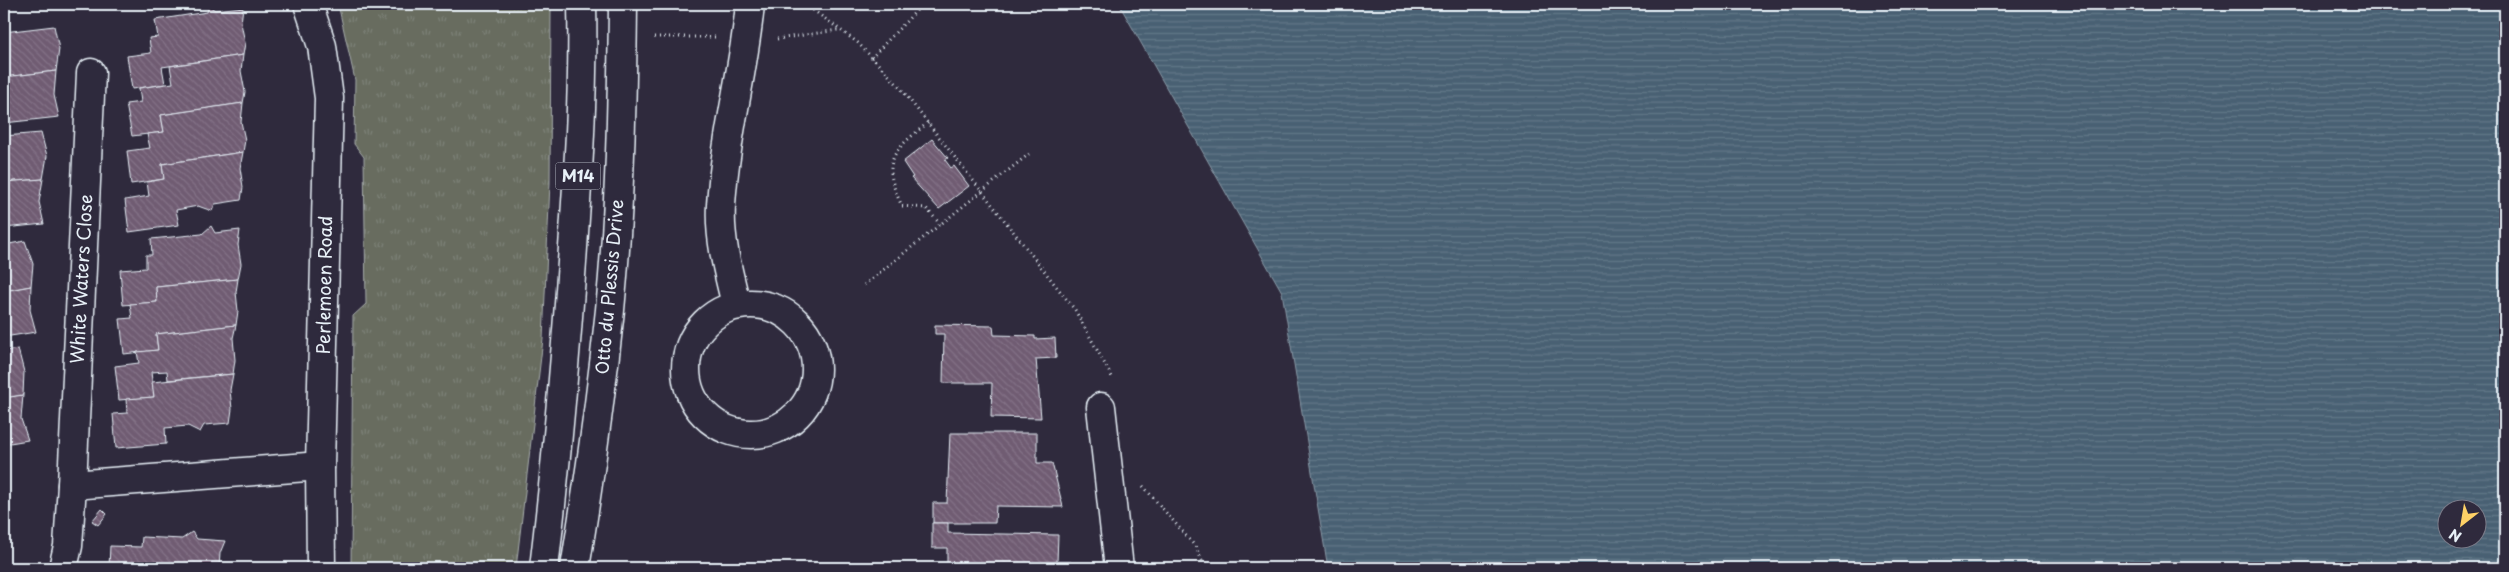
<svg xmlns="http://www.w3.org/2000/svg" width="2509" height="572" viewBox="0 0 2509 572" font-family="'Playpen Sans',sans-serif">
<defs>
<pattern id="grass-tufts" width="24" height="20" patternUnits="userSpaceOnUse" patternTransform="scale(1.25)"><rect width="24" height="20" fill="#676c5f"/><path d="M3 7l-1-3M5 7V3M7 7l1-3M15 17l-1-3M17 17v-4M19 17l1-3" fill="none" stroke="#7d8177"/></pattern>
<pattern id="water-rules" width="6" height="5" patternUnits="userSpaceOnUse" patternTransform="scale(1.25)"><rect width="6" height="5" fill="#496173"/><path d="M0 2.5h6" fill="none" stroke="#637888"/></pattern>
<pattern id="building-back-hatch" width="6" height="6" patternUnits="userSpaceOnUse" patternTransform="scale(1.25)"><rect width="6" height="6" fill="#6f5b72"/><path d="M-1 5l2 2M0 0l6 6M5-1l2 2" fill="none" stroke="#847387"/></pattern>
</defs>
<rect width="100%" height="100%" fill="#2f2a3d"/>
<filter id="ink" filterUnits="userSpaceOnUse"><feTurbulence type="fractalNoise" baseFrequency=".02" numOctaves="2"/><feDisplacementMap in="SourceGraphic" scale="10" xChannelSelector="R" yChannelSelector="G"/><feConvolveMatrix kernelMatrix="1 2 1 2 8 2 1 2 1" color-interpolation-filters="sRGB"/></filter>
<g filter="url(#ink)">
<!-- grass -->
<path fill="url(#grass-tufts)" stroke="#a8aeac" d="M338,4H551L550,183L543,339L516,568H351L353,316L366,304L364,157L354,144L355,80Z"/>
<!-- water -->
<path fill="url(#water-rules)" stroke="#899ba8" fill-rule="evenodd" d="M1119,4H2505V568H1328L1282,292ZM2446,510H2476V540H2446Z"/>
<!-- building -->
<g fill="url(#building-back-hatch)" stroke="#e8f1f8">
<path d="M209,6L215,10L243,7L241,23L245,43L243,55L162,67L165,84L132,89L127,56L151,53L149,38L158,37L155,20L207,12Z"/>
<path d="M54,26L59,49L56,71L4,77V32Z"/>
<path d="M243,55L241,71L245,92L243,103L161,115L164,132L132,136L126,104L141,102L139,88L173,83L170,66Z"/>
<path d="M56,71L54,95L59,117L4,123V77Z"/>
<path d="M243,103L241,122L245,140L243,152L162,164L164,179L131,184L127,151L150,148L147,134L164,132L161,115Z"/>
<path d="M41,133L47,156L43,179L4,182V136Z"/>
<path d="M932,139L948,158L945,160L951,168L954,166L969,186L939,209L911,178L913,177L903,162Z"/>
<path d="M243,152L240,168L243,187L241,200L215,204L212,211L198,206L176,210L179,225L129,232L125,200L149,196L147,182L164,179L162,164Z"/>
<path d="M43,179L39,202L44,224L4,228V182Z"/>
<path d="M211,226L215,233L240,230L238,245L241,264L238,279L156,287L157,302L123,305L120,270L146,268V255H152L151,239L202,234Z"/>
<path d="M25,241L33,264L31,286L4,291V245Z"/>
<path d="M238,279L236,292L238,311L236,325L156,334L158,350L124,354L120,319L132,318L130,304L157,302L156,287Z"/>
<path d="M31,286L30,310L36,332L4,337V291Z"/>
<path d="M236,325L233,338L235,360L233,374L168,380L167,371L151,372L154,397L119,400L115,366L139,363L137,352L158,350L156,334Z"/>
<path d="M935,325L993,326L994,335L1035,336V339L1055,338L1056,358L1036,359L1041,418L991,417L992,383H943L944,334H935Z"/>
<path d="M18,349L24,372L23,395L4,398V351Z"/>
<path d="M233,374L230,390L232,409L230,423L204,425L200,432L188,426L165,428L166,444L116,448L113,414L127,413L126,399L154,397L152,382Z"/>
<path d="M23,395L21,419L28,440L4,444V398Z"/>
<path d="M950,433H1037V463H1052L1063,507L996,506L995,523H933V503H947Z"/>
<path d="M102,509L107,514L98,525L92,521Z"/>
<path d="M932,523H948V533L1058,535L1057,562H1071L1070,568H947V548H932Z"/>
<path d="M192,532L197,539L225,541L220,553L219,568H101V566L109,567L110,546L141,547L142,537L182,539Z"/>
</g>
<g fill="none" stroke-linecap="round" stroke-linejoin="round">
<defs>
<g id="minor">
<path d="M308,4L322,46L329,98L320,466L321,568"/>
<circle cx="751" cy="369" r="65"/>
<path d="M736,304C728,272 719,238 721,205C725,137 744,71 750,4"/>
<path d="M1101,407L1119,568"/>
<path d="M72,485L320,466"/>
<path d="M63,568L68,546L72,485L91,73"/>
</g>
<g id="major">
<path d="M544,568C556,466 565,364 572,262C578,176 584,90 582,4"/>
<path d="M575,568C589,482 601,396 610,310C620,208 622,106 623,4"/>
</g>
</defs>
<!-- minor casing -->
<use href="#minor" stroke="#e8f1f8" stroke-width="31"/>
<!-- major casing -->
<use href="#major" stroke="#e8f1f8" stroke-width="31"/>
<!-- path -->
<g stroke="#e8f1f8" stroke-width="3" stroke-dasharray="1 4" stroke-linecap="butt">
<path d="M805,4L858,43L898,85L1075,310L1112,377"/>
<path d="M654,37H715"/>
<path d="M777,39L838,30"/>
<path d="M871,58L917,10"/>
<path d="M928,123C892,151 880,161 902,206L926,208L940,224"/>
<path d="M864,285L1029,154"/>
<path d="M1143,486L1195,546L1206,568"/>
</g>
<!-- minor -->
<use href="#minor" stroke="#2f2a3d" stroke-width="28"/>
<!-- major -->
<use href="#major" stroke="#2f2a3d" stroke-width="28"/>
</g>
</g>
<g text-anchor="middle" stroke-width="4.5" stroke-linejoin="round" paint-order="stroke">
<!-- shield labels -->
<rect fill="#2f2a3d" stroke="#b0b5c0" stroke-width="1" x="555.5" y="162.5" width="45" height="27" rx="4"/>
<g font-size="16" font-weight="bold" fill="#e8f1f8">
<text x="578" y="182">M14</text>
</g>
<!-- street labels -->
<g font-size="18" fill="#e8f1f8" stroke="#2f2a3d">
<text transform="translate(82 279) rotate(-87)" y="6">White Waters Close</text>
<text transform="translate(325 285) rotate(-89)" y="6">Perlemoen Road</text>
<text transform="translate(610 287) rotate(-85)" y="6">Otto du Plessis Drive</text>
</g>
</g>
<!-- margin -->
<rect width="2509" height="572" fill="none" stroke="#2f2a3d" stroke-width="20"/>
<rect x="10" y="10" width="2489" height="552" fill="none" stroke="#e8f1f8" stroke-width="2" filter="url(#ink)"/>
<!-- north arrow -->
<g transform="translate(2462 524) rotate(211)"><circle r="24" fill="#2f2a3d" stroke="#797a88"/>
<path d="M0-4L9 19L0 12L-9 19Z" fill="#ffd166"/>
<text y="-8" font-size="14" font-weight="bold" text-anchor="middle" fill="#e8f1f8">N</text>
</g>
</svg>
